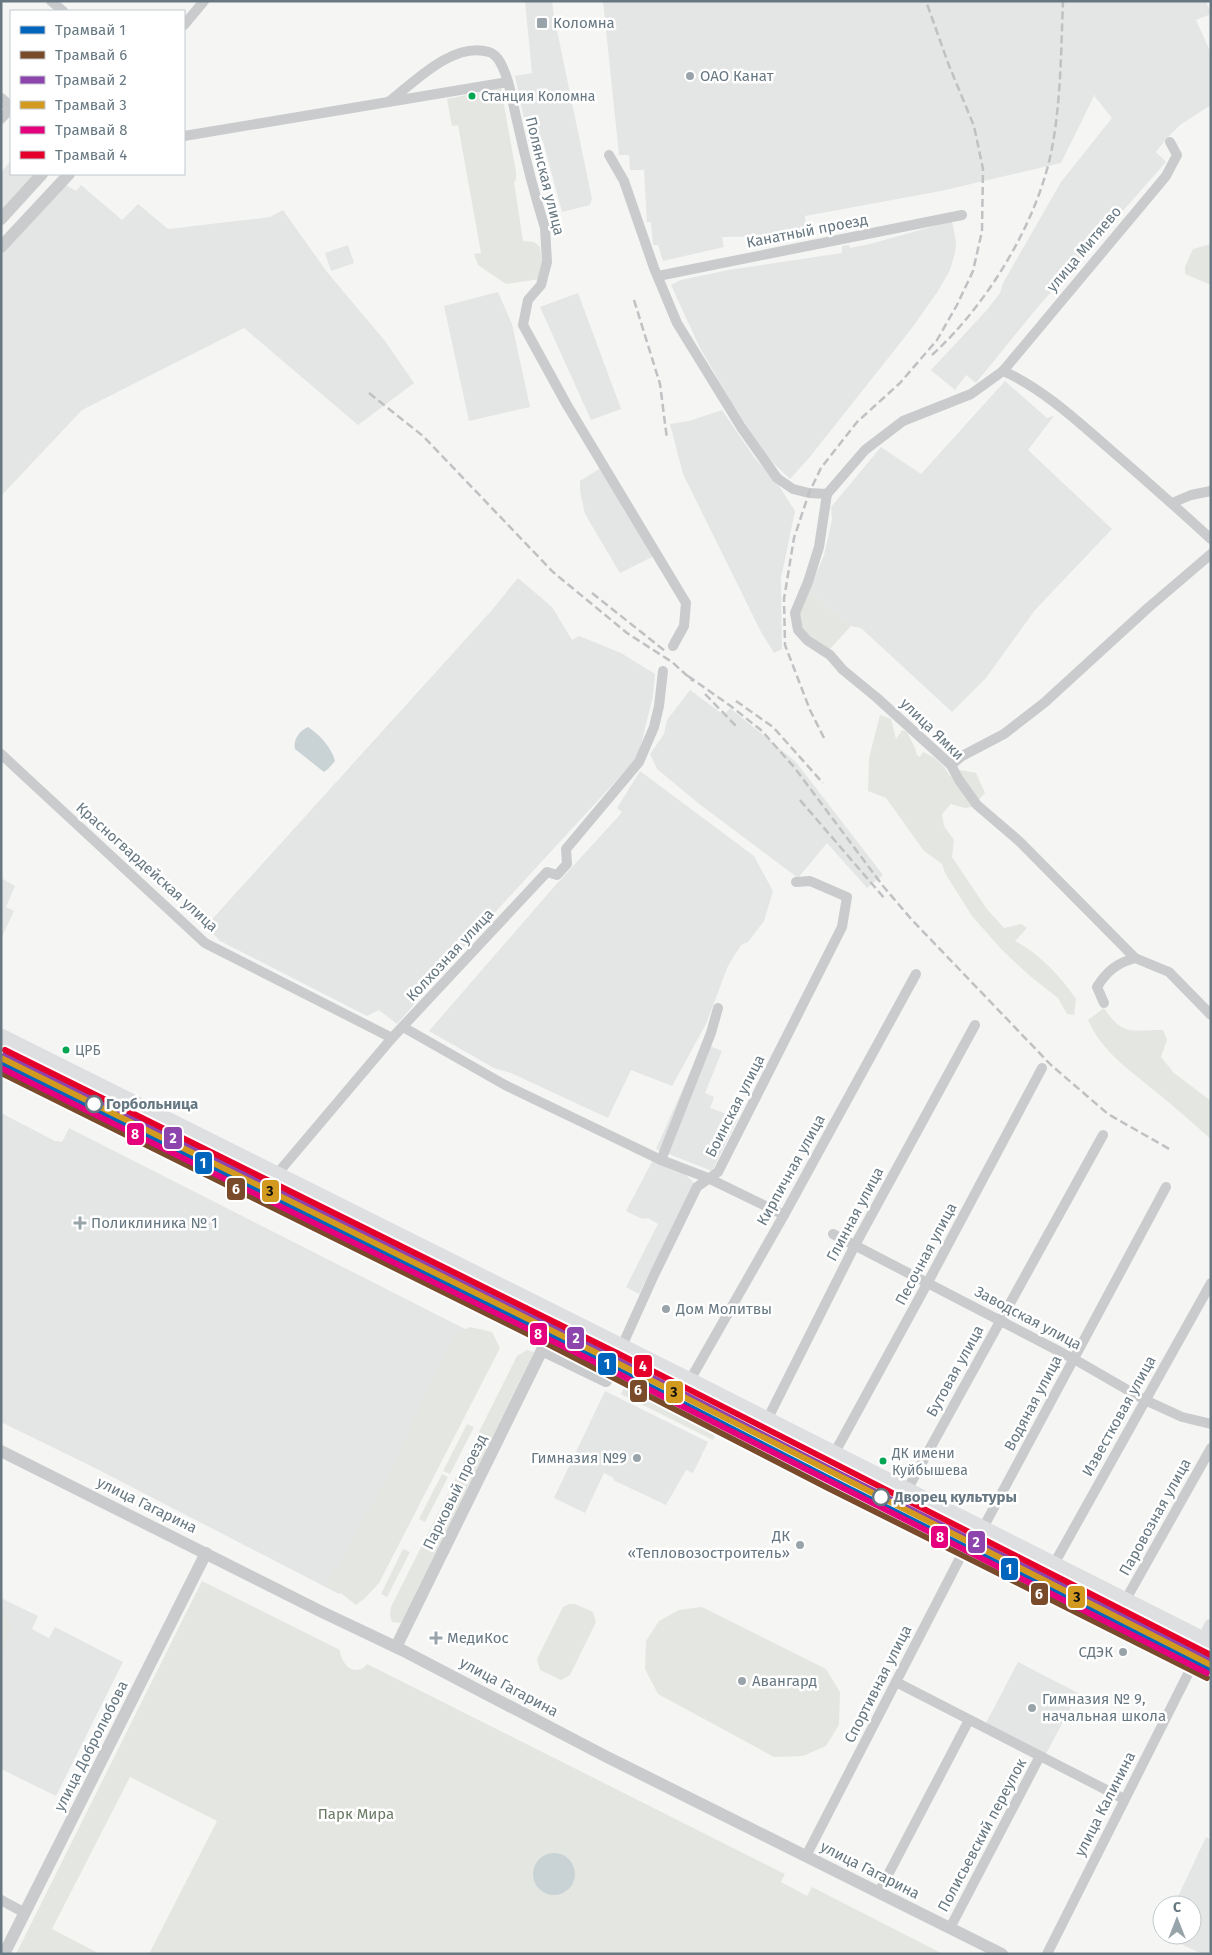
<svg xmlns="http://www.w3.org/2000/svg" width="1212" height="1955" viewBox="0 0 1212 1955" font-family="'Fira Sans',sans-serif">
<rect width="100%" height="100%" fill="#f5f5f4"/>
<!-- built -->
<g fill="#e4e5e5">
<path d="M525,1H552L554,16L592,199L590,205L562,212L543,141L529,143L515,76L532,73Z"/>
<path d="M603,1H1206L1211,14L1196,20L1211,53V105L1180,125L1167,138L1156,152L1166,162L1037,308L976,383L966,375L955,390L931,370L986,311L1000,293L1003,283L1061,182L1112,118L1095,97V94L1061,163L941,191L805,216L806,236L722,237L724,247L663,261L658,245H653L651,222H647L644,170H630L629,155H619Z"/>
<path d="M11,161V174H35L1,212V172Z"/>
<path d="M66,185L76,191L81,185L122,220L138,204L168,229L270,217L283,210L327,272L385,341L414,383L358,425L244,328L82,410L1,496V255Z"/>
<path d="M952,221L956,242L955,253L950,270L938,291L912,328L809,458L790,479L766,456L730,400L699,346L671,285L681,280L728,270L842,253V246L849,245L850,248L870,244Z"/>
<path d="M348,245L354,263L331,271L325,253Z"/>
<path d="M498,292L512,324L530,407L469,421L444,306Z"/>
<path d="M578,293L621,409L591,420L540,307Z"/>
<path d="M1005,381L1047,418L1054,416L1028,450L1112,529L1035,610L986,678L952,712L861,628L851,626L809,591L824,555L832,520L831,507L881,447L921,474Z"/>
<path d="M722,410L754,457L779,486L795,511L781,578L782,649L774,653L761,632L683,474L670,424L689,421Z"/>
<path d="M599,469L603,471L654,556L620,573L585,514L580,491V481Z"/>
<path d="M518,578L552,607L572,640L579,636L621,653L655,674L653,696L638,757L476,933L397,1024L379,1010L367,1016L220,941L206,926L492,610Z"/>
<path d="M690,690L724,715L730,708L796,762L883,875L867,888L827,843L798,878L698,803L657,769L650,754L664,734L667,720Z"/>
<path d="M640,771L754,856L773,891L764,921L748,942L741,945L728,966L706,1024L672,1086L631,1070L608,1118L511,1073L494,1068L429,1031L553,888L617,818L622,812L617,808Z"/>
<path d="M1,878L15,886L6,907L14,911L1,939Z"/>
<path d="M703,1043L722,1051L705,1093L714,1097L710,1108L738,1118L712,1171L656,1149Z"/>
<path d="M1,1113L55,1141L62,1142L69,1128L471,1332L339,1594L95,1468L1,1422Z"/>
<path d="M653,1160L684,1173L695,1184L639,1294L626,1287L658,1224L648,1218L642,1219L626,1211Z"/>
<path d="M605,1391L708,1442L693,1473L686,1470L666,1505L613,1480L614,1478L604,1473L585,1513L554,1498Z"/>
<path d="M1,1598L38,1616L32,1629L49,1638L55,1627L123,1662L56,1796L1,1769Z"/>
<path d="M1018,1662L1078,1693L1046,1754L986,1723Z"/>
<path d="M1206,1837L1211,1840V1954H1202L1162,1935H1192V1905H1174Z"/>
</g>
<!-- green -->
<g fill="#e4e7e1">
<path d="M501,88L516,172V180L514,182L523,241L534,242L540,247L543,271L540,279L506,284L478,265L474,254L481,253L458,125L452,126L447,99Z"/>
<path d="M1211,244V285L1185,274V267L1193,249Z"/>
<path d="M809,591L851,626L830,649L802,630L798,607Z"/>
<path d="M880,715L891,719L896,739L902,730L907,732L915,748L917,755L920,757L923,752C936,758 943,763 950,776L961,770L976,773L985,793L972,807L965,808L951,804L942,814L944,826L954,840L952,857L987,909L1004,928L1021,924L1027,928L1015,941C1040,954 1060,976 1076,999L1074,1015L1067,1014L1058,998L1031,977L1002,950L972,916L945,873L942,864L924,851L886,798L868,791L869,758Z"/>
<path d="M1104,1008C1123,1037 1132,1030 1163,1030L1167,1040L1161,1057L1174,1073L1211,1101V1139C1191,1122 1172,1104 1151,1088C1126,1067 1102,1051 1088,1020Z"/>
<path d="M470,1327L492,1332L500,1348L379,1583L365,1598L356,1605L342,1594L325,1586L326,1580L343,1559L389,1473L455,1334Z"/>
<path d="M527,1350L534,1352L401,1623L392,1622L390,1615L391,1607L517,1356Z"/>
<path d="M616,1371L721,1425L713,1440L621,1394L625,1386L622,1382L613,1377Z"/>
<path d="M467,1424L474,1427L450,1474L443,1471Z"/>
<path d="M442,1474L448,1477L425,1522L419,1519Z"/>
<path d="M403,1549L410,1552L387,1597L381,1594Z"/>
<path d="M202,1581L340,1650C340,1659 349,1674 361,1669C364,1668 365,1666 367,1664L785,1874L781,1882L807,1896L812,1887L943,1954H149L217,1821L130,1777L52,1929L100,1954H16Z"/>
<path d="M569,1604H575L593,1612L596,1622L570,1675L561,1680L540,1670L537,1659L563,1607Z"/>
<path d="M702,1607L826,1669L840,1692L839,1725L826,1746L803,1756L774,1757L658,1694L645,1669L646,1641L659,1621L679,1610Z"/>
<path d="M1,1611C19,1623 8,1641 1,1656Z"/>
</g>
<!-- water -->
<g fill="#c9d2d4">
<path d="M308,727C320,735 331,747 335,761L328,769L324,772L295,749C293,740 299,731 308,727Z"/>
<circle cx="554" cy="1874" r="21"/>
</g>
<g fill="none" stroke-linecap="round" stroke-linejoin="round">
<!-- minor -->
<g stroke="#cacbcc" stroke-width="10">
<path d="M51,1L63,11"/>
<path d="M184,25L204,1"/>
<path d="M390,101C415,81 454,41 489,52C493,53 498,58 500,62C510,80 512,101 517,121C525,157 534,193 545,228L547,262L541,285L528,300L523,325L567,405L686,603L684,626L673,646"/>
<path d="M1,119L11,108"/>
<path d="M184,136L508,82"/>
<path d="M609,155L624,181L654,268L677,323L741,427L777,478L793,489L809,493L827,494"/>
<path d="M658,276L962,215"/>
<path d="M1003,371L1166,176L1177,155L1170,142"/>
<path d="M827,494L819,547L808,582L795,613L798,630L807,640L830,655L843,670L876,697L951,765L959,780L977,805L1019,841L1135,958L1169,972L1211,1015"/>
<path d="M827,494L865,450L903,421L971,394L1003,371C1040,387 1074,418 1105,445C1141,476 1176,507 1211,539"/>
<path d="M1172,503L1191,495L1211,491"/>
<path d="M1,754L205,943L392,1038"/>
<path d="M951,765L962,756L1004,734L1044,703L1149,607L1211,554"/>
<path d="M1104,1003L1097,987C1107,971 1117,963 1135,958"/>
<path d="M403,1027L505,1085L661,1160L708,1178L784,1215"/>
<path d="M661,1160L711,1033L718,1008"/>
<path d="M277,1174L392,1038L547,872L557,875L567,864L566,849L639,762L654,727L659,706L663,671"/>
<path d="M833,1234L1074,1359L1145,1400L1182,1417L1211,1424"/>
<path d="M622,1346L654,1275L697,1187L718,1172L842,927L847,897L810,881L796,882"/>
<path d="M690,1380L784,1215L916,974"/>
<path d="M767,1420L855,1245L975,1025"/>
<path d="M834,1454L928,1282L1042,1068"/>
<path d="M907,1490L1103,1135"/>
<path d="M983,1528L1166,1187"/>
<path d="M962,1554L1211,1678"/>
<path d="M1054,1564L1211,1283"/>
<path d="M1125,1601L1211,1448"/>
<path d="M896,1682L1124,1799"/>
<path d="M806,1856L977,1525"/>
<path d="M879,1892L969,1720"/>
<path d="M1,1900L25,1913"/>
<path d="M950,1928L1040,1756"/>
<path d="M1047,1954L1191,1668"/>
</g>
<!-- tertiary -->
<g stroke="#cacbcc" stroke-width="12">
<path d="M1,99L11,108"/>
<path d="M1,219L42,174"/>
<path d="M1,247L69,174"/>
<path d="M1,1451L322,1612L402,1650L605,1756L1002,1954"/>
<path d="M396,1647L542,1350L606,1381L622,1346"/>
<path d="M4,1954L206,1553"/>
</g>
<!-- secondary -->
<path stroke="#dedfe0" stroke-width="14" d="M1204,1640L1211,1626"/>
<!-- primary -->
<path stroke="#dedfe0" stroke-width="15" d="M1,1036L690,1380L1211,1643"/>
<!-- rail -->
<g stroke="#bfc1c2" stroke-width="2.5" stroke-dasharray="8 4" stroke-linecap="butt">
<path d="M634,300L660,384L667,439"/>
<path d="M932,355C987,305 1038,222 1052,148C1061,100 1061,50 1063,1"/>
<path d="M369,393L423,436L553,572L627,633L672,662L693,681"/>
<path d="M592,593L665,651"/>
<path d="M688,676L732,707L762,731L794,767L883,886L912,920L1051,1065L1108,1114L1171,1150"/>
<path d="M705,694L737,727"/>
<path d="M736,701L773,727L823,783"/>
<path d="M824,738L810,710L785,645L784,599L794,538L809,493L821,468L857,422L900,383L937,340L957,305L973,271L982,231L983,169L974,126L948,63L926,1"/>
<path d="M800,800L885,899"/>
</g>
<defs>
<path id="tram-1" d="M1,1063L542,1331L830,1479L1211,1670"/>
<path id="tram-2" d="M1,1073L538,1339L826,1487L1207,1678"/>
<path id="tram-3" d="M5,1055L546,1323L834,1471L1211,1660"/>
<path id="tram-4" d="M1,1058L615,1362L1211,1665"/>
<path id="tram-5" d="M1,1068L611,1370L1207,1673"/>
<path id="tram-6" d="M5,1050L619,1354L1211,1655"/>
</defs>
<!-- tram-1 casing -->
<use href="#tram-1" stroke="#fff" stroke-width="10"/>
<!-- tram-2 casing -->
<use href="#tram-2" stroke="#fff" stroke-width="10"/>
<!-- tram-3 casing -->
<use href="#tram-3" stroke="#fff" stroke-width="10"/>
<!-- tram-4 casing -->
<use href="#tram-4" stroke="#fff" stroke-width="10"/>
<!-- tram-5 casing -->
<use href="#tram-5" stroke="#fff" stroke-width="10"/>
<!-- tram-6 casing -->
<use href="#tram-6" stroke="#fff" stroke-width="10"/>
<!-- tram-1 -->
<use href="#tram-1" stroke="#0065bd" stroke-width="6"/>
<!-- tram-2 -->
<use href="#tram-2" stroke="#7a4b2a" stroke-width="6"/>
<!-- tram-3 -->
<use href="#tram-3" stroke="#8e44ad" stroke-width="6"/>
<!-- tram-4 -->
<use href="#tram-4" stroke="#d39a20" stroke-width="6"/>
<!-- tram-5 -->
<use href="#tram-5" stroke="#e5007d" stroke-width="6"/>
<!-- tram-6 -->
<use href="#tram-6" stroke="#e4002b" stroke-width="6"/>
</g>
<!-- markers -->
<g fill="#99a4aa" stroke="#fff" stroke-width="2">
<rect x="536" y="17" width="12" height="12" rx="2.5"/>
<circle cx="690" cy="76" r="5"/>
<path d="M77.5 1215.5h5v5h5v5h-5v5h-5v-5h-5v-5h5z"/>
<circle cx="666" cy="1309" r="5"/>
<circle cx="637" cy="1458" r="5"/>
<circle cx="800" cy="1545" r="5"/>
<path d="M433.5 1630.5h5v5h5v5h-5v5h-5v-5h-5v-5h5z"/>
<circle cx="1123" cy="1652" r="5"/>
<circle cx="742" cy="1681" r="5"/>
<circle cx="1032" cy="1708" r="5"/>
</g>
<g fill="#00a651" stroke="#fff" stroke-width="2">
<circle cx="472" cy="96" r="4.5"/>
<circle cx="66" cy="1050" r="4.5"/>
<circle cx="883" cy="1461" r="4.5"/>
</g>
<g fill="#fff" stroke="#677882" stroke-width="2.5">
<circle cx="94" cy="1104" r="8"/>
<circle cx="881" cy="1497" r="8"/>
</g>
<g text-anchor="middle" stroke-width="5" stroke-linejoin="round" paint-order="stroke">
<!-- bus labels -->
<g font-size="14" fill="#677882" stroke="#fff" text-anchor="start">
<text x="481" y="101">Станция Коломна</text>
<text x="75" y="1055">ЦРБ</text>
<text x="892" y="1458">ДК имени<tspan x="892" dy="17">Куйбышева</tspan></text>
</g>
<!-- poi labels -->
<g font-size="15" fill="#677882" stroke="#fff" text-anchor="start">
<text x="553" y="28">Коломна</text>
<text x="700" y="81">ОАО Канат</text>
<text x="91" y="1228">Поликлиника № 1</text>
<text x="676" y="1314">Дом Молитвы</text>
<text x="627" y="1463" text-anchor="end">Гимназия №9</text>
<text x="790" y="1541" text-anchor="end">ДК<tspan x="790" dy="17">«Тепловозостроитель»</tspan></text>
<text x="447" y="1643">МедиКос</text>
<text x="1113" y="1657" text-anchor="end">СДЭК</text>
<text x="752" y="1686">Авангард</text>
<text x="1042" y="1704">Гимназия № 9,<tspan x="1042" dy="17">начальная школа</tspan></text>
</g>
<!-- street labels -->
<g font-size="15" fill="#677882" stroke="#fff">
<text transform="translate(545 176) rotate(76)" y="5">Полянская улица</text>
<text transform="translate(807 231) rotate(-11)" y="5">Канатный проезд</text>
<text transform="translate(1084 249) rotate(-50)" y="5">улица Митяево</text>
<text transform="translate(932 729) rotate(44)" y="5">улица Ямки</text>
<text transform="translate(147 867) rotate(42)" y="5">Красногвардейская улица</text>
<text transform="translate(450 955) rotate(-47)" y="5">Колхозная улица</text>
<text transform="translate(735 1106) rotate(-63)" y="5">Боинская улица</text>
<text transform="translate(791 1170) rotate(-61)" y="5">Кирпичная улица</text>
<text transform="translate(855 1214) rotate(-62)" y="5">Глинная улица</text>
<text transform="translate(926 1254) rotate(-62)" y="5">Песочная улица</text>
<text transform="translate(1028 1318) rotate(28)" y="5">Заводская улица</text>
<text transform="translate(955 1371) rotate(-61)" y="5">Бутовая улица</text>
<text transform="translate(1033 1403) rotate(-62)" y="5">Водяная улица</text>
<text transform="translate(1119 1416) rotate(-61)" y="5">Известковая улица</text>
<text transform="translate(455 1492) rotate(-64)" y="5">Парковый проезд</text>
<text transform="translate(147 1505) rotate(26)" y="5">улица Гагарина</text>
<text transform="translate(1155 1517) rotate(-61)" y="5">Паровозная улица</text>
<text transform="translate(878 1684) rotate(-63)" y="5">Спортивная улица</text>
<text transform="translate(509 1687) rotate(28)" y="5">улица Гагарина</text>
<text transform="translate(91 1746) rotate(-63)" y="5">улица Добролюбова</text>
<text transform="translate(1105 1804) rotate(-63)" y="5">улица Калинина</text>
<text transform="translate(982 1835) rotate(-62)" y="5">Полисьевский переулок</text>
<text transform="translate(870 1870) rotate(27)" y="5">улица Гагарина</text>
</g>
<!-- stop labels -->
<g font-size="15" font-weight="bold" fill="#677882" stroke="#fff" text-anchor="start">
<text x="106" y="1109">Горбольница</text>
<text x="894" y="1502">Дворец культуры</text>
</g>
<!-- park labels -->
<g font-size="15" fill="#6b7a65" stroke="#fff">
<text x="356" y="1819">Парк Мира</text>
</g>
</g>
<g stroke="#fff" stroke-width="2">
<rect x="126" y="1122" width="19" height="24" rx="5" fill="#e5007d"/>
<rect x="163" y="1126" width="20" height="24" rx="5" fill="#8e44ad"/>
<rect x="194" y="1151" width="19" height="24" rx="5" fill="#0065bd"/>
<rect x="226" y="1177" width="20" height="24" rx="5" fill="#7a4b2a"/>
<rect x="261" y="1179" width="19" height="24" rx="5" fill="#d39a20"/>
<rect x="529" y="1322" width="19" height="24" rx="5" fill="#e5007d"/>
<rect x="566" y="1326" width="19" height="24" rx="5" fill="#8e44ad"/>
<rect x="597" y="1352" width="20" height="24" rx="5" fill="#0065bd"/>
<rect x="633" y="1354" width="20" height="24" rx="5" fill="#e4002b"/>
<rect x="629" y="1379" width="19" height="24" rx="5" fill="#7a4b2a"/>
<rect x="665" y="1380" width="19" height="24" rx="5" fill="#d39a20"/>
<rect x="930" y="1525" width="19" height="24" rx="5" fill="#e5007d"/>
<rect x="967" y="1530" width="19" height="24" rx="5" fill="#8e44ad"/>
<rect x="1000" y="1557" width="19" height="24" rx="5" fill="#0065bd"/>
<rect x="1030" y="1582" width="19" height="24" rx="5" fill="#7a4b2a"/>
<rect x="1067" y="1585" width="19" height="24" rx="5" fill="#d39a20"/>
</g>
<g font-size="14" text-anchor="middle" font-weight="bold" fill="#fff">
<text x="135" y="1139">8</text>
<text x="173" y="1143">2</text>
<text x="203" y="1168">1</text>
<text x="236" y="1194">6</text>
<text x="538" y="1339">8</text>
<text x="576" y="1343">2</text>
<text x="607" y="1369">1</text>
<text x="643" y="1371">4</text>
<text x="638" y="1395">6</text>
<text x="940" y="1542">8</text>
<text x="976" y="1547">2</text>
<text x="1009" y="1574">1</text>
<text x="1039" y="1599">6</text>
</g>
<g font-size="14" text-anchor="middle" font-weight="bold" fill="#111">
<text x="270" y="1196">3</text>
<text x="674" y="1397">3</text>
<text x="1077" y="1602">3</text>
</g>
<!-- border -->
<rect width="1212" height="1955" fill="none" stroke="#677882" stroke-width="5"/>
<!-- legend -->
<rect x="10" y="10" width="175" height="165" fill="#ffffff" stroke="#c2c9cd"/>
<rect x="20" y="26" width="25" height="8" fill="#0065bd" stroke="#c2c9cd"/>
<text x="55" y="35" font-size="15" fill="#677882">Трамвай 1</text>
<rect x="20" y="51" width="25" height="8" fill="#7a4b2a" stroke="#c2c9cd"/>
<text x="55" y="60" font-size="15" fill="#677882">Трамвай 6</text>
<rect x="20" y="76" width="25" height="8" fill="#8e44ad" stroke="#c2c9cd"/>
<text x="55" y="85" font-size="15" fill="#677882">Трамвай 2</text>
<rect x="20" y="101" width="25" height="8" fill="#d39a20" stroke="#c2c9cd"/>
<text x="55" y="110" font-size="15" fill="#677882">Трамвай 3</text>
<rect x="20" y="126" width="25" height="8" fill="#e5007d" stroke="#c2c9cd"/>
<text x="55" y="135" font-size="15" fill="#677882">Трамвай 8</text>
<rect x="20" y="151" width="25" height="8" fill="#e4002b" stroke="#c2c9cd"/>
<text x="55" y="160" font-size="15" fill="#677882">Трамвай 4</text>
<!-- north arrow -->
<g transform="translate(1177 1920)"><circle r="24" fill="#ffffff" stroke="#c2c9cd"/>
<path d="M0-4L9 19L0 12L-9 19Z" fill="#99a4aa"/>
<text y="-8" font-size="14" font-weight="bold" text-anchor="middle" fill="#677882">С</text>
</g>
</svg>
